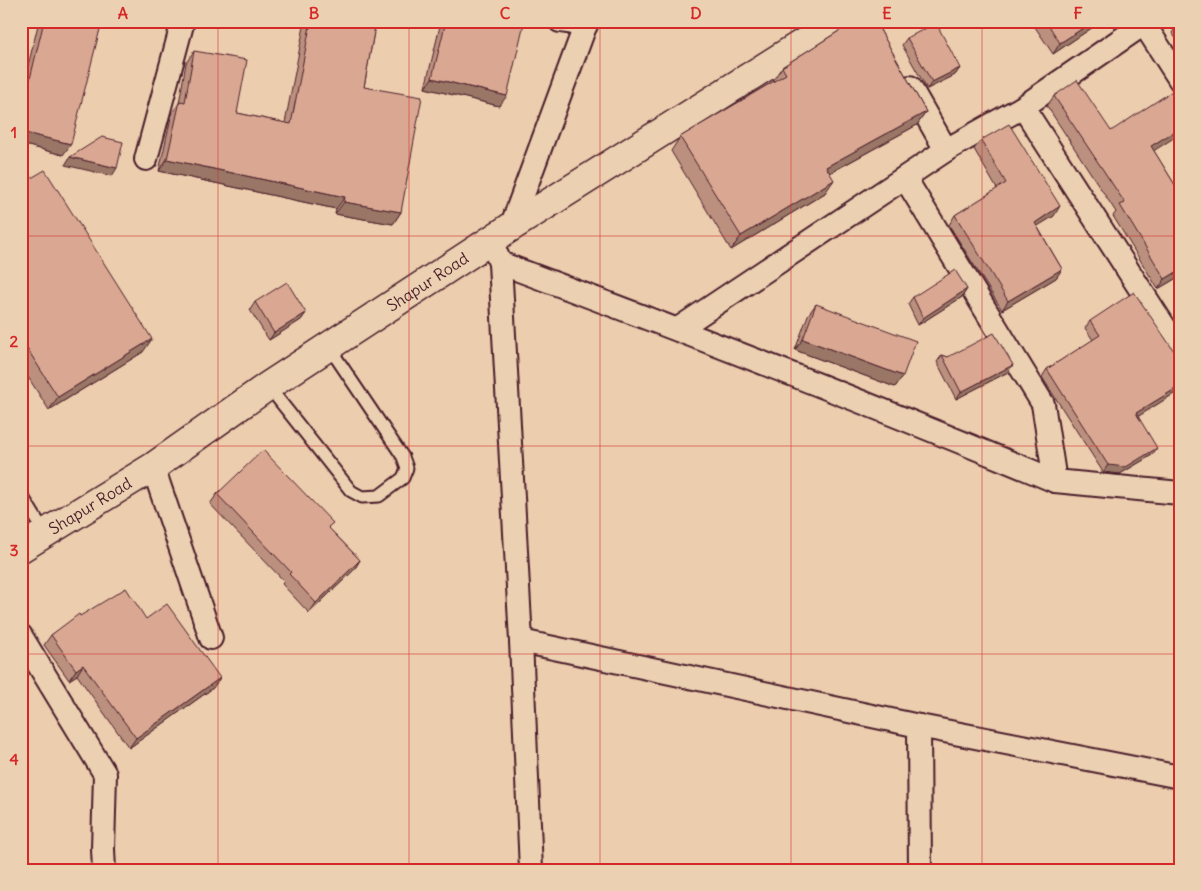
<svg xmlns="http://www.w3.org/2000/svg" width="1201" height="891" viewBox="0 0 1201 891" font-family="Delius,sans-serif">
<rect width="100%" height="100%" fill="#eccdae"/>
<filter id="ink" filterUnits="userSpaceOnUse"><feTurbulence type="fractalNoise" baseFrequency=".02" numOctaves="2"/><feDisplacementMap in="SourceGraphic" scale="10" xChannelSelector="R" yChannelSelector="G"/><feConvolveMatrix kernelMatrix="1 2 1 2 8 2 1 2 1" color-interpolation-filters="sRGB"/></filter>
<g filter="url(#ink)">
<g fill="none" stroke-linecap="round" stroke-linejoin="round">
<defs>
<g id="lane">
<path d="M268,386L351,491L362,497L379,496L403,478L407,468L403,457L329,347"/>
<path d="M21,494L45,533"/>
</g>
<g id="street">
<path d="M560,21L586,25"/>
<path d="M1144,24L1180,80"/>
<path d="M910,87L946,150"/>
<path d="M1023,107L1180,351"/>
<path d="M146,159L183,21"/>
<path d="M905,178L1043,404L1055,481L1180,493"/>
<path d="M511,227L587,21"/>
<path d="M491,240L500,263L521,641L531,870"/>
<path d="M500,263C686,332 871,404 1055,481"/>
<path d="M678,329L946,150L1023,107L1148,21"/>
<path d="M153,467L211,638"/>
<path d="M21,636L105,774L103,849L104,870"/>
<path d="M521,641L919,726L1180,777"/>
<path d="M919,726L920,870"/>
</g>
<g id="secondary">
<path id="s1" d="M21,548L153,467L268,386L511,227L838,21"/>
</g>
</defs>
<!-- lane casing -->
<use href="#lane" stroke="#4a1f2b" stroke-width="15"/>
<!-- street casing -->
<use href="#street" stroke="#4a1f2b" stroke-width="26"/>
<!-- secondary casing -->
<use href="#secondary" stroke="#4a1f2b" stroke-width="31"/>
<!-- lane -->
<use href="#lane" stroke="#ebd1b2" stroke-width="11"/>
<!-- street -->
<use href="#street" stroke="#ebd1b2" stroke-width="22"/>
<!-- secondary -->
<use href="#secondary" stroke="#ebd1b2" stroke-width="28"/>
</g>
<!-- wall -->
<g fill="#bb907e" stroke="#4a1f2b">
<path d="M39,21H102L63,155L21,144V81L24,82Z"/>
<path d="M305,21H376L364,87L401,212L393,224L335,214L336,209L159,171L172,113L179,103L186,63L194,51L237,113L285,123Z"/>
<path d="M443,21H520L499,106L425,88L440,26Z"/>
<path d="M854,21H875L926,112L917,125L830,173L825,193L731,250L671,151L680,137L774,81L773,80L782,67L853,22Z"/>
<path d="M1031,21H1102L1053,54Z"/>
<path d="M1169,21H1180V44L1172,33L1174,30Z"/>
<path d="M907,38L960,68L955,75L927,89L902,45Z"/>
<path d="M1054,96L1111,131L1154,151L1180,193V276L1158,289L1113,216L1116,212L1047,106Z"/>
<path d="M981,140L1054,216L1037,226L1062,269L1056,278L1002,310L949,225L955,215L997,189L974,149Z"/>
<path d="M21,184L143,352L49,410L21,366Z"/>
<path d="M967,289L962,297L918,325L908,304L913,297Z"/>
<path d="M255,302L306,313L301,320L269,340L250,310Z"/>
<path d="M816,304L903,376L895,387L795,350L808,315Z"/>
<path d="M1090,321L1174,351L1180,355V390L1138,416L1152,455L1120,474L1103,472L1042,377L1047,369L1093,340L1085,328Z"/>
<path d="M942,355L948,357L1008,372L956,399L937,362Z"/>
<path d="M217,494L329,528L360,560L354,570L309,613L282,584L284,581L210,504Z"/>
<path d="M80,616L146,619L213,688L129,748L77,675L69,680L44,645L51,635Z"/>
</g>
<!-- shaded-wall -->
<g fill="#997666" stroke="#4a1f2b">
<path d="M1094,21H1102L1053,54L1060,43Z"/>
<path d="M960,68L955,75L927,89L932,82Z"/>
<path d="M432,78L507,96L499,106L425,88Z"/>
<path d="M926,112L917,125L817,180L826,167Z"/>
<path d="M1180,128V134L1144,157L1151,146Z"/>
<path d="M21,132L71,144L63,155L21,144Z"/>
<path d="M70,157L117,168L112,176L65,165Z"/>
<path d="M167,159L345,197L336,209L159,171Z"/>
<path d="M834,180L825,193L731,250L741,236Z"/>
<path d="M344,202L401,212L393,224L335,214Z"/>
<path d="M1060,206L1054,216L1028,232L1035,223Z"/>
<path d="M1062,269L1056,278L1002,310L1008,301Z"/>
<path d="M1180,270V276L1158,289L1165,279Z"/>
<path d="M967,289L962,297L918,325L923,318Z"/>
<path d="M306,313L301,320L269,340L274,333Z"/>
<path d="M152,339L143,352L49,410L58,397Z"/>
<path d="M803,339L903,376L895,387L795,350Z"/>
<path d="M1013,365L1008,372L956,399L961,392Z"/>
<path d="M1180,386V390L1131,421L1136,413Z"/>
<path d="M1157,448L1152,455L1120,474L1103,472L1108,465Z"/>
<path d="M360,560L354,570L309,613L316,603Z"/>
<path d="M83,665L77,675L69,680L76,670Z"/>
<path d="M220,678L213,688L129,748L136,738Z"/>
</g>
<!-- building -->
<g fill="#daa892" stroke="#4a1f2b">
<path d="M44,21H102L71,144L21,132V81L29,83Z"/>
<path d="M311,21H376L364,87L422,97L401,212L344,202L345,197L167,159L180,101L185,102L194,51L247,60L237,113L291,124Z"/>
<path d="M446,21H520V22L524,23L507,96L432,78Z"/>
<path d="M855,21H875L926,112L826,167L834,180L741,236L680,137L786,74L782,67Z"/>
<path d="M1046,21H1094L1060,43Z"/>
<path d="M936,23L960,68L932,82L907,38Z"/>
<path d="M1077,80L1111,131L1180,86V128L1151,146L1180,193V270L1165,279L1120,205L1125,203L1054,96Z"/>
<path d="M1009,124L1060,206L1035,223L1062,269L1008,301L955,215L1006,183L981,140Z"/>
<path d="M102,137L123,142L117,168L70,157Z"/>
<path d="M45,170L152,339L58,397L21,339V184Z"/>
<path d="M955,270L967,289L923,318L913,297Z"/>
<path d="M287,282L306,313L274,333L255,302Z"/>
<path d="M1134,292L1174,351L1180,355V386L1136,413L1157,448L1126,467L1108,465L1047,369L1100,335L1090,321Z"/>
<path d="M816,304L916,341L903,376L803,339Z"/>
<path d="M994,333L1013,365L961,392L942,355L948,357Z"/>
<path d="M263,450L333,523L328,527L360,560L316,603L289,574L291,572L217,494Z"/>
<path d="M126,588L146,619L167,604L220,678L136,738L83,665L76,670L51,635L79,614L80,616Z"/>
</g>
</g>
<!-- grid -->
<path fill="none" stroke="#d62828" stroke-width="1" stroke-opacity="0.55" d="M218,21V870M409,21V870M600,21V870M791,21V870M982,21V870M21,236H1180M21,446H1180M21,654H1180"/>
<g text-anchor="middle" stroke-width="4" stroke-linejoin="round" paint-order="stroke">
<!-- street labels -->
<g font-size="16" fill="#4a1f2b" stroke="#ebd1b2">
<text dy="6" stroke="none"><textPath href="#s1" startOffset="486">Shapur Road</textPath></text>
<text dy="6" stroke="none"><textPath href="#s1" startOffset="81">Shapur Road</textPath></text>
</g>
</g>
<!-- margin -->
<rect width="1201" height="891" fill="none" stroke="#ebd1b2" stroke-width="55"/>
<rect x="28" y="28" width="1146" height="836" fill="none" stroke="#d62828" stroke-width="2"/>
<g font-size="16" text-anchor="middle" font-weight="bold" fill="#d62828">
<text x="123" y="19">A</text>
<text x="314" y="19">B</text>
<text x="505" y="19">C</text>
<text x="696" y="19">D</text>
<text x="887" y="19">E</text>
<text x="1078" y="19">F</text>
<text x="14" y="138">1</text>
<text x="14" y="347">2</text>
<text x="14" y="556">3</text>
<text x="14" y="765">4</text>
</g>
</svg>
